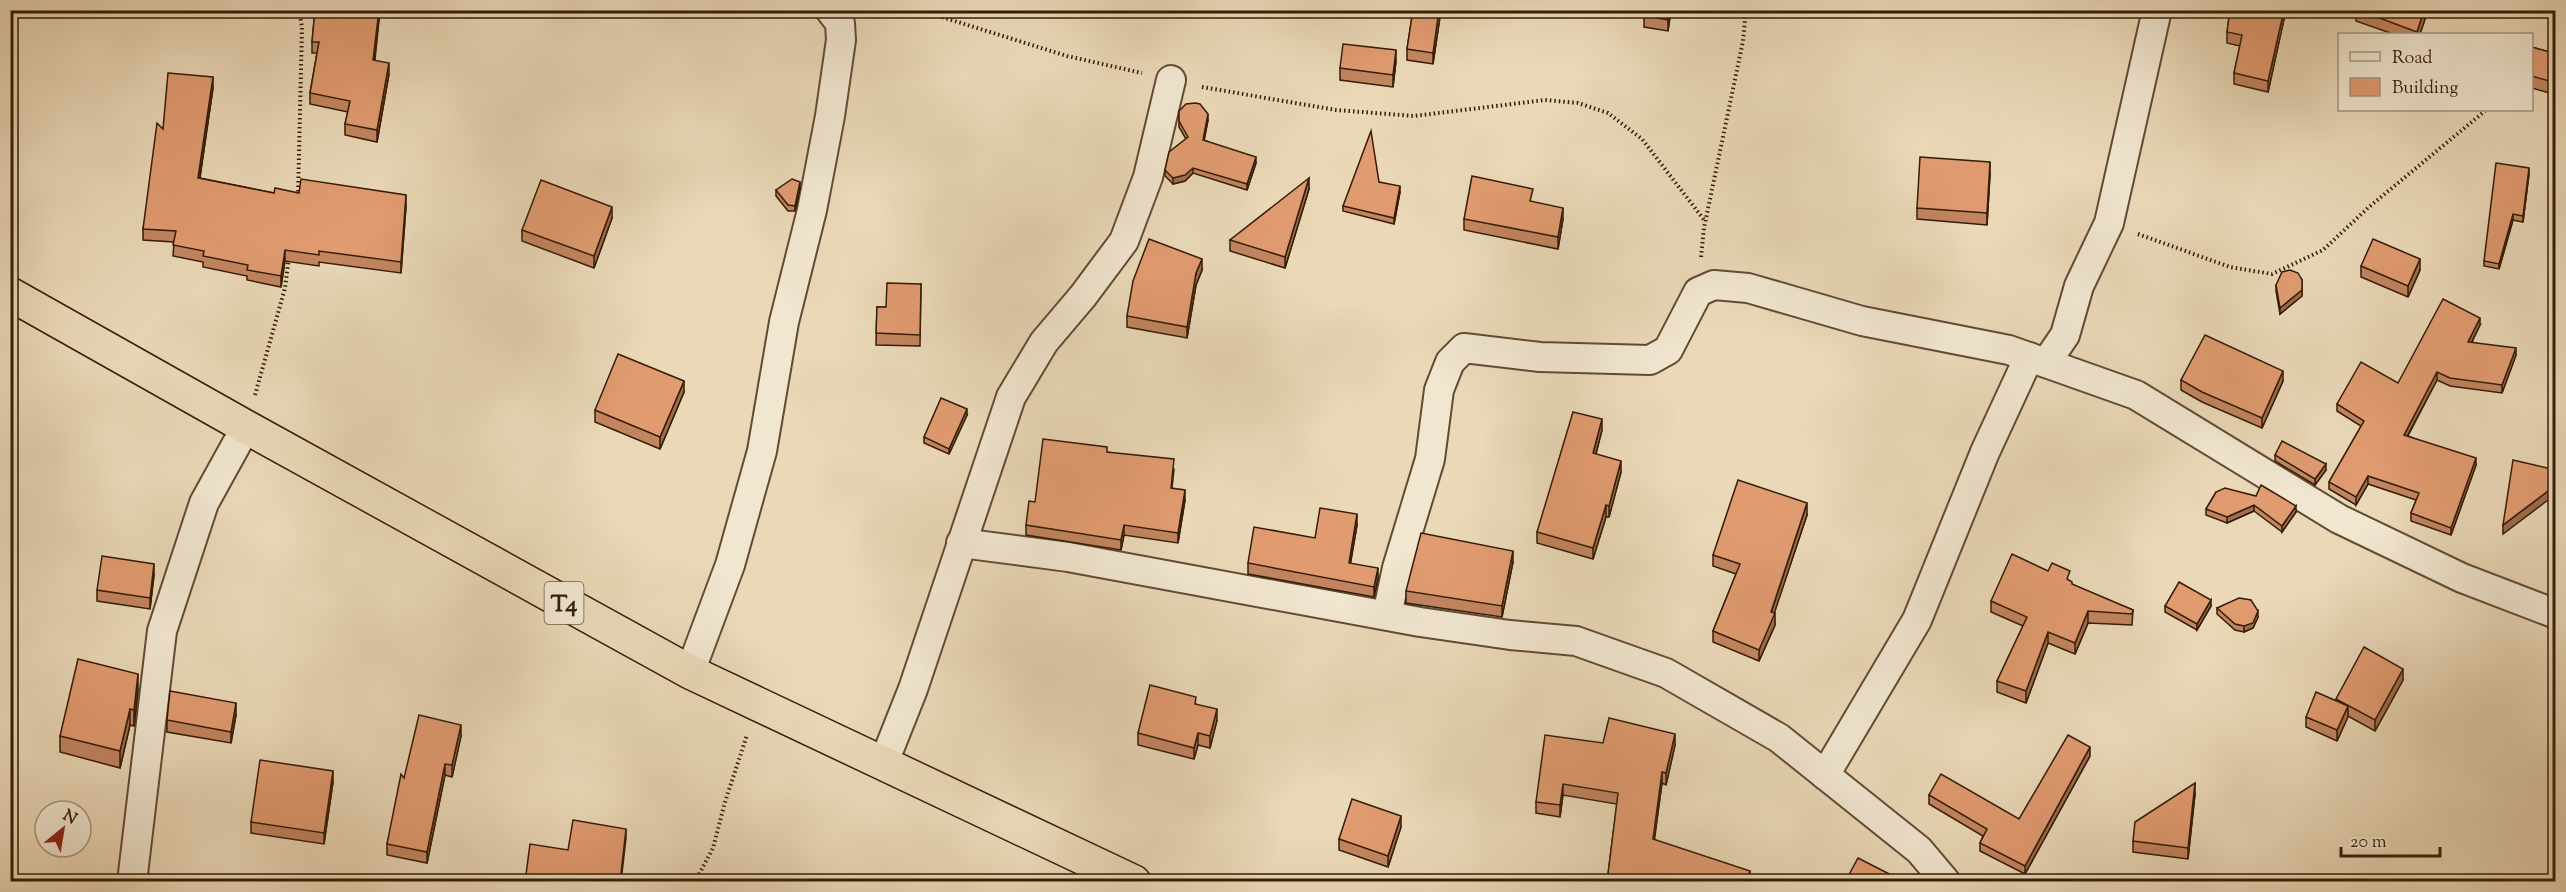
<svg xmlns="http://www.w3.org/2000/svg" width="2566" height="892" viewBox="0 0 2566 892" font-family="'Sorts Mill Goudy',serif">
<rect width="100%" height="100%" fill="#ead8b7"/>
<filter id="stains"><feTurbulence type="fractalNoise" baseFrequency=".00333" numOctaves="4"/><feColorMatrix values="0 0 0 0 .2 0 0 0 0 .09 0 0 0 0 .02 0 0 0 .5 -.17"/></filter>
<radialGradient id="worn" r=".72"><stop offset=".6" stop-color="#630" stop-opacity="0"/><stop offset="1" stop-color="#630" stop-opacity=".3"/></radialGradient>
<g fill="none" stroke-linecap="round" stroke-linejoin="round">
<defs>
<g id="street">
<path d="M2046,363L2065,335L2079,286L2109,223L2157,10"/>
<path d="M961,543L1068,557L1420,622L1510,635L1576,641L1666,673L1779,738L1919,850L1946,882"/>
<path d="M1387,615L1397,568L1430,459L1439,390L1450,362L1464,348L1540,357L1650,360L1668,350L1698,292L1714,285L1748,288L1862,321L2009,350L2136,395L2339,519L2462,578L2556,614"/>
<path d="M690,672L730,565L762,451L784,322L812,210L830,116L841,40L840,23L830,10"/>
<path d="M884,762L913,689L1011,397L1044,342L1083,296L1124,241L1148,177L1171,80"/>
<path d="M1825,775L1917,620L1985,452L2029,357"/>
<path d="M132,882L162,631L204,503L246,427"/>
</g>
<path id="highway" d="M10,294L246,427L690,672L1134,882"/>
</defs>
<!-- street casing -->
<use href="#street" stroke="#624b33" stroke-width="32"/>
<!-- highway casing -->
<use href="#highway" stroke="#341c07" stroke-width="36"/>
<!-- path -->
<g stroke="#341c07" stroke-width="4" stroke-dasharray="1.5 3" stroke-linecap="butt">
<path d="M907,10L929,13L1067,56L1142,73"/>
<path d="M1202,87L1336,110L1414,116L1545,100L1578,103L1608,113L1642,139L1705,221"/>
<path d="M298,196L302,27L299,10"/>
<path d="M2138,234L2230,267L2272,274L2323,250L2369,207L2485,111"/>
<path d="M1701,257L1704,228L1743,41L1746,10"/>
<path d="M255,395L285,288L289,256"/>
<path d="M695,882L713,848L725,802L747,735"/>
</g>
<!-- street -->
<use href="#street" stroke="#f1e6d0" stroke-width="28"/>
<!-- highway -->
<use href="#highway" stroke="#ead8b7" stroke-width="33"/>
</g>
<!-- wall -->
<g fill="#c28560" stroke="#341c07" stroke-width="1.5">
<path d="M315,10H380L375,60L389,74L377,142L345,135V124L348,112L310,104V93L317,53H312V42Z"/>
<path d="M1413,10H1441L1433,64L1407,60V49Z"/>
<path d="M1671,10L1668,31L1644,27V16Z"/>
<path d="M2230,10H2286L2268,92L2234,84V73L2240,46L2227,43V32Z"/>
<path d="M2356,10H2428L2420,34H2393L2356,21Z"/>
<path d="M2532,47L2556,54V95L2532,88Z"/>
<path d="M1396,61L1393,87L1340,80V68Z"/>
<path d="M213,88L200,178L274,193H299L406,206L401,273L319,262V266L285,261L281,287L247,280V276L203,267V262L173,256L174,242L143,240V229L163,129Z"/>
<path d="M1179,111L1208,120L1204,140L1256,163L1247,190L1193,173L1185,181L1173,184L1165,176V170L1186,139L1179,127Z"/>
<path d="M1990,174L1987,225L1917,219V208Z"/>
<path d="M2529,174L2523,222L2513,220L2499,269L2484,266V261Z"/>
<path d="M1379,182L1400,192L1394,224L1343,211V206Z"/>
<path d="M800,188L795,211H788L776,196V190Z"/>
<path d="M1309,189L1285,268L1230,251V240Z"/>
<path d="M1532,202L1563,219L1558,249L1464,230V219Z"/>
<path d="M612,218L594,268L522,241V230Z"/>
<path d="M2361,266L2420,270L2408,297L2361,277Z"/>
<path d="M1202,270L1196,285L1187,338L1127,327V316Z"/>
<path d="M2302,280V296L2280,314L2276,291V285Z"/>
<path d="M921,284L920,346L876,345L877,307H886Z"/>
<path d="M2480,325L2472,342L2516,355L2502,393L2450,386L2437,380L2408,436L2476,465L2451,535L2411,521V513L2416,500L2368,484L2356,505L2329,489V482L2361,426L2337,411V404L2398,383Z"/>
<path d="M2181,380L2283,381L2262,428L2202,402L2181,390Z"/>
<path d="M684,392L660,449L595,422V410Z"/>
<path d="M967,415L949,454L924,443V437Z"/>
<path d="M2556,420V456L2549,432V423Z"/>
<path d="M1602,430L1596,454L1621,472L1609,517H1606L1593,559L1537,543V532Z"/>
<path d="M1107,452L1174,469L1172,488L1185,500L1178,543L1124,535L1121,550L1026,535V525L1035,502Z"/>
<path d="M2275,455L2326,470L2315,485L2275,461Z"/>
<path d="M2216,492L2296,512L2282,532L2254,511L2227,523L2206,515V509Z"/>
<path d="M1807,515L1774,613L1775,625L1759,661L1713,642V631L1736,574L1713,566V555Z"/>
<path d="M1357,525L1350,564L1378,578L1374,597L1248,574V563L1315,538Z"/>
<path d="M1513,562L1502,617L1406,603V591Z"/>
<path d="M154,575L150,609L97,601V590Z"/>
<path d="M2070,581L2072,585L2133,610L2132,625L2088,623L2075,654L2048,643L2026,703L1997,692V681L2023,626L1991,612V601Z"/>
<path d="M2165,606H2211L2197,630L2165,612Z"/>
<path d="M2217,608L2258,617L2253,628L2244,632L2235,630L2217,614Z"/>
<path d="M2403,680L2375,731L2348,716L2337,741L2306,727V717L2336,701V699Z"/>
<path d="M138,690L134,726L130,725L120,768L60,752V736Z"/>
<path d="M1196,704L1217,720L1210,748L1198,745L1194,759L1138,745V733Z"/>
<path d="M236,715L231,743L167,732V720Z"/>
<path d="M461,736L452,777L445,775L427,863L387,855V844L404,778Z"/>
<path d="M1603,743L1675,745L1666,785L1662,783L1654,840L1750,882H1607L1617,804L1563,795L1560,817L1536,813V802Z"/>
<path d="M2090,756L2025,874L1980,851V843L1983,836L1929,804V795L2019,819Z"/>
<path d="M333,782L324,844L251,833V822Z"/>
<path d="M2195,794L2188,859L2133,852V841Z"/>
<path d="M1401,827L1388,867L1339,850V839Z"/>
</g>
<!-- shaded-wall -->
<g fill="#9e6c4e" stroke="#341c07" stroke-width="1.5">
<path d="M379,10H380L373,71V60Z"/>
<path d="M1439,10H1441L1433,64V53Z"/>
<path d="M1669,10H1671L1668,31V20Z"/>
<path d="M2284,10H2286L2268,92V81Z"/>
<path d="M2424,10H2428L2420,34H2417V32Z"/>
<path d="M1396,50V61L1393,87V75Z"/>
<path d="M389,63V74L377,142V130Z"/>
<path d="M213,77V88L198,189V178Z"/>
<path d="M1208,114V120L1203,146V140Z"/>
<path d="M1256,157V163L1247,190V184Z"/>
<path d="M1990,162V174L1987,225V213Z"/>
<path d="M1193,168V173L1185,181L1173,184V178Z"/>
<path d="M2529,168V174L2523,222V216Z"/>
<path d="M1309,178V189L1285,268V257Z"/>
<path d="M800,182V188L795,211V206Z"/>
<path d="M1400,186V192L1394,224V218Z"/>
<path d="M406,195V206L401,273V262Z"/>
<path d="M612,207V218L594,268V256Z"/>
<path d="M1563,208V219L1558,249V237Z"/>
<path d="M2513,214V220L2499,269V264Z"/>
<path d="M285,250V261L281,287V276Z"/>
<path d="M1202,259V270L1196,285L1187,338V327L1196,273Z"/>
<path d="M2420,259V270L2408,297V286Z"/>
<path d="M2302,290V296L2280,314V308Z"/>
<path d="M2480,318V325L2468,349V342Z"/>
<path d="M2516,348V355L2502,393V385Z"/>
<path d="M2283,371V381L2262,428V418Z"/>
<path d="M2437,372V380L2404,442V435Z"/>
<path d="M684,381V392L660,449V437Z"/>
<path d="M967,409V415L949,454V449Z"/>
<path d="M1602,419V430L1593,464V453Z"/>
<path d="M2476,458V465L2451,535V528Z"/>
<path d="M1621,461V472L1609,517V506Z"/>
<path d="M2326,464V470L2315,485V479Z"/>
<path d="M2368,476V484L2356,505V497Z"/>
<path d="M2556,485V494L2503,534V525Z"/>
<path d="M1185,490V500L1178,543V533Z"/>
<path d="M1807,503V515L1773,617L1775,613V625L1759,661V650Z"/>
<path d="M1606,505V517L1593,559V548Z"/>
<path d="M2254,505V511L2227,523V517Z"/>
<path d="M2296,506V512L2282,532V526Z"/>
<path d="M1357,514V525L1349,573V563Z"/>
<path d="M1124,525V535L1121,550V540Z"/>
<path d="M1513,551V562L1502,617V606Z"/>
<path d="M154,564V575L150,609V598Z"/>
<path d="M1378,568V578L1374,597V587Z"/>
<path d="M2211,600V606L2197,630V624Z"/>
<path d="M2088,611V623L2075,654V643Z"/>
<path d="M2258,611V617L2253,628L2244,632V626Z"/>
<path d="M2048,632V643L2026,703V691Z"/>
<path d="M2403,669V680L2375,731V720Z"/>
<path d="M138,674V690L134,726V710Z"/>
<path d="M236,703V715L231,743V732Z"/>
<path d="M2348,706V717L2337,741V730Z"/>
<path d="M130,709V725L120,768V751Z"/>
<path d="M1217,709V720L1210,748V736Z"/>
<path d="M461,725V736L452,777V765Z"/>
<path d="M1198,733V745L1194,759V748Z"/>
<path d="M1675,734V745L1666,785V773Z"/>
<path d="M2090,747V756L2025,874V866Z"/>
<path d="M445,764V775L427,863V852Z"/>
<path d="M333,771V782L324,844V833Z"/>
<path d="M1662,772V783L1653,851V839Z"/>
<path d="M2195,783V794L2188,859V848Z"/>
<path d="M1563,784V795L1560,817V805Z"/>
<path d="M1401,816V827L1388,867V856Z"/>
<path d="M626,829V838L621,882H620Z"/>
<path d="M1750,871V882H1746Z"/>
</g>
<!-- building -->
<g fill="#e19b70" stroke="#341c07" stroke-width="1.5">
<path d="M315,10H379L373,60L389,63L377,130L345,124L350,101L310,93L319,42H312Z"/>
<path d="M1413,10H1439L1433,53L1407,49Z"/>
<path d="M1645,10H1669L1668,20L1644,16Z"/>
<path d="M2230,10H2284L2268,81L2234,73L2242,35L2227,32Z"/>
<path d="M2358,10H2424L2417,32Z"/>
<path d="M1343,44L1396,50L1393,75L1340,68Z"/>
<path d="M2532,47L2556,54V83L2532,76Z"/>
<path d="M168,73L213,77L198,178L274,193L275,188L299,193L301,179L406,195L401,262L319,251V255L285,250L281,276L247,270L248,265L203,256L204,251L173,245L176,231L143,229L157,123L163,129Z"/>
<path d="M1195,103L1200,104L1208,114L1203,140L1256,157L1247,184L1193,168L1185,175L1173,178L1165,170L1169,152L1188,137L1179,121V111L1186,104Z"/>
<path d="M1371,131L1379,182L1400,186L1394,218L1343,206Z"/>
<path d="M1920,157L1990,162L1987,213L1917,208Z"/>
<path d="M2496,163L2529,168L2523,216L2513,214L2499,264L2484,261Z"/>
<path d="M1472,176L1533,189L1530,201L1563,208L1558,237L1464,219Z"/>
<path d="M1309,178L1285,257L1230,240Z"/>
<path d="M792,179L800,182L795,206L788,205L776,190Z"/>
<path d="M541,180L612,207L594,256L522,230Z"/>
<path d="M1149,239L1202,259L1196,273L1187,327L1127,316L1133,281Z"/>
<path d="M2373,239L2420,259L2408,286L2361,266Z"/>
<path d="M2290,270L2298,273L2302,280V290L2280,308L2276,285L2282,272Z"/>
<path d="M887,283L921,284L920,335L876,333L877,307H886Z"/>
<path d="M2443,299L2480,318L2468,342L2516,348L2502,385L2450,378L2437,372L2404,435L2476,458L2451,528L2411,513L2419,493L2368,476L2356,497L2329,482L2364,421L2337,404L2361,362L2398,383Z"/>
<path d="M2205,335L2283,371L2262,418L2202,392L2181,380Z"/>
<path d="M618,354L684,381L660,437L595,410Z"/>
<path d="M941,398L967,409L949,449L924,437Z"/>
<path d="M1573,412L1602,419L1593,453L1621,461L1609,506L1606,505L1593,548L1537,532Z"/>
<path d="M2556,420V447L2549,423Z"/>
<path d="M1043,439L1107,447V452L1174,459L1171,488L1185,490L1178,533L1124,525L1121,540L1026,525L1029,501L1035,502Z"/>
<path d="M2282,441L2326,464L2315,479L2275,455Z"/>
<path d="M2513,460L2556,470V485L2503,525Z"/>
<path d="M1738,480L1807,503L1771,612L1775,613L1759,650L1713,631L1740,564L1713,555Z"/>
<path d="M2261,485L2296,506L2282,526L2254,505L2227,517L2206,509L2216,492L2225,488L2256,496Z"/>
<path d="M1320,508L1357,514L1349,563L1378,568L1374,587L1248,563L1254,527L1315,538Z"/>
<path d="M1421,533L1513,551L1502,606L1406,591Z"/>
<path d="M2012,554L2048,571L2052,563L2070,571L2067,579L2072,582V584L2133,610L2132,614L2088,611L2075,643L2048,632L2026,691L1997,681L2027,617L1991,601Z"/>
<path d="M102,556L154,564L150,598L97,590Z"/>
<path d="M2179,582L2211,600L2197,624L2165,606Z"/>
<path d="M2239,598L2251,600L2258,611L2253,623L2244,626L2235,624L2217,608Z"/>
<path d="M2364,647L2403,669L2375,720L2336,699Z"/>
<path d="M78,659L138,674L134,710L130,709L120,751L60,736Z"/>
<path d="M1150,685L1196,697L1195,704L1217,709L1210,736L1198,733L1194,748L1138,733Z"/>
<path d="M170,691L236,703L231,732L167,720Z"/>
<path d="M2316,692L2348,706L2337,730L2306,717Z"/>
<path d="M419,715L461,725L452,765L445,764L427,852L387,844L401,774L404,778Z"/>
<path d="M1609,718L1675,734L1666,773L1662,772L1653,839L1750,871L1746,882H1607L1618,793L1563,784L1560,805L1536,802L1545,735L1603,743Z"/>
<path d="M2068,735L2090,747L2025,866L1980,843L1987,829L1929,795L1941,774L2019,819Z"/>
<path d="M260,760L333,771L324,833L251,822Z"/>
<path d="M2195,783L2188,848L2133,841L2135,822Z"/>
<path d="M1352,799L1401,816L1388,856L1339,839Z"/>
<path d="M573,820L626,829L620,882H525L530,844L568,850Z"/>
<path d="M1858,858L1901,880V882H1845Z"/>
</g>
<g text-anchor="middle" stroke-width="4.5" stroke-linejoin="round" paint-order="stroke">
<!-- shield labels -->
<rect fill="#f1e6d0" stroke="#6d5943" stroke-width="1.5" x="544.5" y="582" width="39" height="42" rx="4.5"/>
<g font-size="24" font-weight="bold" fill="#341c07">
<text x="564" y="611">T4</text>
</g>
</g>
<!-- margin -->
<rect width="2566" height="892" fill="none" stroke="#ead8b7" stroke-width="36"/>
<rect x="12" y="12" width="2542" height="868" fill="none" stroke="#341c07" stroke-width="3"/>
<rect x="18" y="18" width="2530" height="856" fill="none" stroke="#341c07" stroke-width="1.5"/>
<!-- legend -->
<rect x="2338" y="33" width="195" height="78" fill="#f1e6d0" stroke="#a59580" stroke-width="1.5"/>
<rect x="2350" y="52" width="30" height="9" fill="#f1e6d0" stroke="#a59580" stroke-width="1.5"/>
<text x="2392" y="63" font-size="18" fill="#341c07">Road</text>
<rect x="2350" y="78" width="30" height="18" fill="#e19b70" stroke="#a59580" stroke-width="1.5"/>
<text x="2392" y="93" font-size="18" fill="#341c07">Building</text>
<!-- north arrow -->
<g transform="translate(63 829) rotate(30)"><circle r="28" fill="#f1e6d0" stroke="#a59580" stroke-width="1.5"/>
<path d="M0-4.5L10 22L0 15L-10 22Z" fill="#8f2418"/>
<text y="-9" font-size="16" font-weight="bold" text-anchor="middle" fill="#341c07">N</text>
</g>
<!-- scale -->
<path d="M2341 847v9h99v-9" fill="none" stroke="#341c07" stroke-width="3"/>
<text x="2350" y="847" font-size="18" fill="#341c07" stroke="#f1e6d0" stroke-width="4.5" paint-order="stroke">20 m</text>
<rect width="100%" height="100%" filter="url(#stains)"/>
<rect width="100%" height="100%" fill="url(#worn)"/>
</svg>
